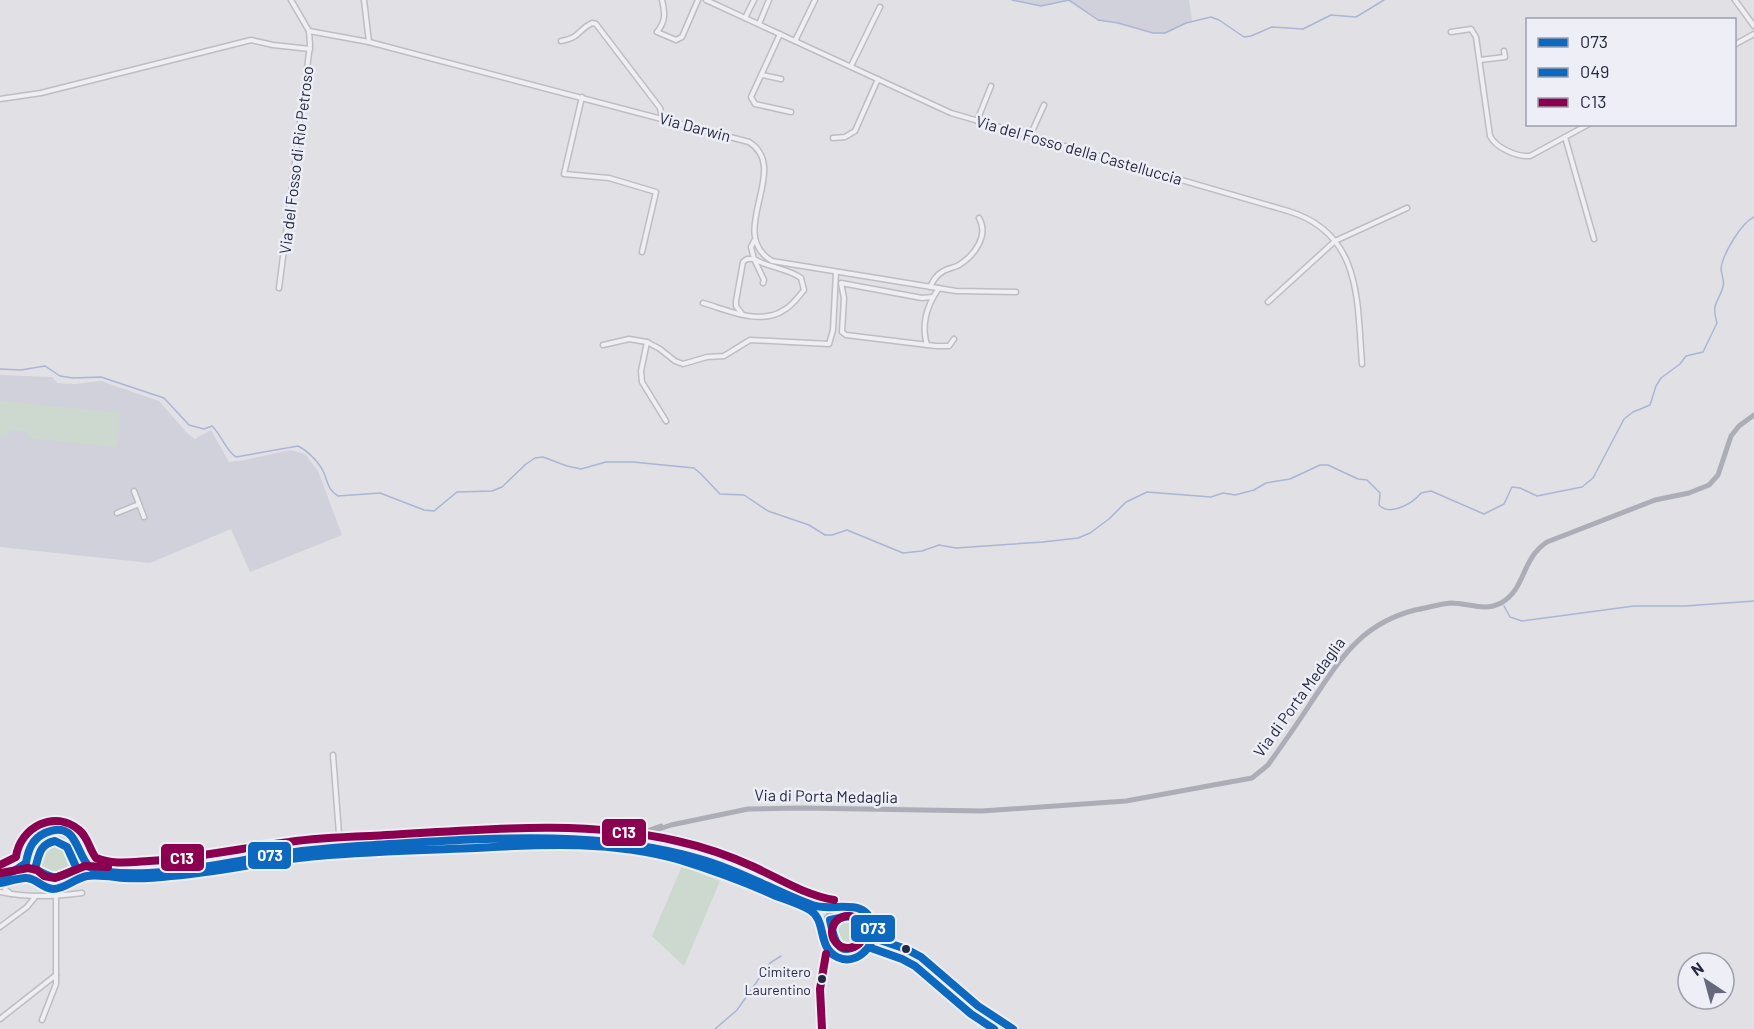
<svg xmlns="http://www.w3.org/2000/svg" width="1754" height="1029" viewBox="0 0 1754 1029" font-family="Barlow,sans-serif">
<rect width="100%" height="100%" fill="#e0e0e5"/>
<!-- built -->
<g fill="#d0d1db">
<path d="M1013,0H1189L1192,21L1165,33L1157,34L1118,23L1098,20L1066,0L1041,6Z"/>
<path d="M0,375L52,377L57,383L75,384L101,381L159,401L188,434L195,439L211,430L229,462L245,460L290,450L305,454L318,471L342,535L250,572L231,529L150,563L0,547Z"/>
</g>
<!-- green -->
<g fill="#cdd9cf">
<path d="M0,401L120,413L117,447L28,438V431L9,430L8,436L0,435Z"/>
<circle cx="54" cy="859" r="26"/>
<path d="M682,866L720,881L684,966L652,936Z"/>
<circle cx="847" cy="932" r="23"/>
</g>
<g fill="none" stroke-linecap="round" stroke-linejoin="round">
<!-- stream -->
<g stroke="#abb5d4" stroke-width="1.5">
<path d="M1012,0L1041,6L1069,0L1098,20L1118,23L1153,33H1165L1186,23L1211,17L1219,20L1244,37L1251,36L1272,27L1303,29L1331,15L1356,17L1384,0"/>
<path d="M0,369L21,370L45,366L60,376L73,378L101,377L164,398L189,425L204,429L212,426C221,434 226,451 236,457L298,446C308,451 319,462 324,473C328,483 328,490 338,496L380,493L424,510L434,511L457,492L492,491L502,487L526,464L535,458L543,457L567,466L581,469L606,462H633L694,468L701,474L720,494L744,495L768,511L809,525L825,535H832L847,530L903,553L922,551L939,545L956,548L1043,542L1078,538L1090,533L1109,519L1126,502L1147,492L1211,497L1223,493L1235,495L1254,490L1266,483L1290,479L1320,465H1328L1358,479L1367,480L1380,493L1379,505C1390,517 1413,503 1421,493L1431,491L1484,514L1504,504L1512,487L1520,488L1537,496L1582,487L1593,478L1624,419L1633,412L1650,405L1656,386L1661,378L1680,364L1686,356L1703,352L1717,323C1711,302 1718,304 1723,287C1725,280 1721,275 1721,268C1723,254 1741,223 1754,217"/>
<path d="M1504,606L1510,617L1522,621L1634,606H1685L1754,601"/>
<path d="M715,1029L737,1010L770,963L781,956"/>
</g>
<defs>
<g id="street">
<path d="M364,0L369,42"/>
<path d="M662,0C665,13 666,21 657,32L676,40L682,37L698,0"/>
<path d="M706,0L951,113L1288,211C1362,233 1357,301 1362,364"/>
<path d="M1735,0L1754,26"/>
<path d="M745,18L754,0"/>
<path d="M759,24L769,0"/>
<path d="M309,31L369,42L749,142C792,169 725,233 772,261L956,291L1016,292"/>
<path d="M1451,32L1471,29L1476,37L1490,136C1496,148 1517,157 1530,156L1589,124"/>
<path d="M780,34L751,97L755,104L791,112"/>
<path d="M561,41C582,37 577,30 592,23L596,24L660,108L662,118"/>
<path d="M795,41L815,0"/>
<path d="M1734,45L1754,34"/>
<path d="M1480,60L1505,57L1504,51"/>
<path d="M851,66L880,7"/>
<path d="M762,75L781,79"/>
<path d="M582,97L564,174L609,178L656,192L642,252"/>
<path d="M0,99L41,93L251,40L273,45L310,49"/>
<path d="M977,121L991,86"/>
<path d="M1030,136L1044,105"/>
<path d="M1565,137L1594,239"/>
<path d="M833,138L845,137L855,131L878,79"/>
<path d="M930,287C933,281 936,275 942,272C947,268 954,268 959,265C975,255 989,235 979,218"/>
<path d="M279,288L310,45L309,31L291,0"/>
<path d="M933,297L922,298L841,283L844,298L842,332L846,335L936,346H949L954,339"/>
<path d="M1268,302L1335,241L1407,208"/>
<path d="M703,303C728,310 760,326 784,310C792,306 798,297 804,290L801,278C787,268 769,268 754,259L751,247L754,241"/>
<path d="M742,314L736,306V301L743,262L747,259H754L764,280L763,283"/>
<path d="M647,342L641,371L642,382L666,421"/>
<path d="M603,345L629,339L647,342L660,349L675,361L683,364L707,357L724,356L750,340L829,344L833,330L836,272"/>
<path d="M927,345C921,325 927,305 939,288"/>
<path d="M134,491L144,517"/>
<path d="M117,513L139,504"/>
<path d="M333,755L340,847"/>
<path d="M6,882L5,889L11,894"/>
<path d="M0,892C28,898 54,897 82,893"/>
<path d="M0,927L27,907L35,897"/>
<path d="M0,1019L56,975"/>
<path d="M42,1020L56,984V897"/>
</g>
</defs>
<!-- street casing -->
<use href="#street" stroke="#bdbdc3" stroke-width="7"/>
<!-- street -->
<use href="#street" stroke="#efeff2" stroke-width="4"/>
<!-- secondary -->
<g stroke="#acadb7" stroke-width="5">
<path d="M616,839L633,836L661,826"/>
<path d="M674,852L739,872L816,907L832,910"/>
<path d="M678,853L656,842L654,835L659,829L671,825L748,809L802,808L982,811L1126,801L1252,778L1268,765C1283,744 1298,723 1312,701C1342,657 1361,624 1415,610C1427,608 1439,604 1451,603C1469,603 1484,612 1501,603C1526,589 1521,559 1547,542L1655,500L1689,493L1709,485L1718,475L1731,436L1739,426L1754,415"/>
<path d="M84,860C106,891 268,854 306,850C356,846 407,844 457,842C526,839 596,833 665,850"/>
<path d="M0,876L14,871L26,863"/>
<path d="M74,881C101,849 59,812 33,840C18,856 27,884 49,888C64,891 73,878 88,876C103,874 120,878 135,879C161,879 188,875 214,871C241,867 267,861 293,858C351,852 409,850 467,847C530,845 592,841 654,854C709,865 762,889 813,912L818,917L822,927"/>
<path d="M0,883L21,878L32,879"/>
<circle cx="848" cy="932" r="26"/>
<path d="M874,938L906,949L921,957L978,1006L1013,1029"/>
</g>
<defs>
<g id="bus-1">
<path d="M0,876L14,871L26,863C28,850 32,839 45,833C78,818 76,857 90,867C94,870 104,871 108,872C156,877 209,866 256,858C290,852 324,848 358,846C472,840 589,827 700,859C740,870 774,891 812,905C833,913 869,894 873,929C875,948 855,966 837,957C817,947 827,921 810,910C800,904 787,900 776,896C745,882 712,870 680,860C613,841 545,844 476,848C424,850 371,851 318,856C269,860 220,872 171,876C155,878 140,879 124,878C113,877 98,874 87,876C75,878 65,889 53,889C42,888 37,879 27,878C20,877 8,882 0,883"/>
<path d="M874,938L906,949L921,957L978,1006L1013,1029"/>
</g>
<g id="bus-2">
<path d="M55,841L67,847L77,869C54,879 57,881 35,869C39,856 39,844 55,841Z"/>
<path d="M849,916L859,922L863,933L858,944C836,960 833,933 830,920Z"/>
<path d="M871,948L902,959L915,966L971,1014L994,1029"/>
</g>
<g id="bus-3">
<path d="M0,865L16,857C20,827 55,809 79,830C88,837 89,849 96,858C112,865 132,862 149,861C196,858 242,848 289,842C315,838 343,837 370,836C471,831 577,818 677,841C704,847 730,856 754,867C780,879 805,895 834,900"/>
<path d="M1,873L28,868L37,870L44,876L55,878L85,866L108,867"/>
<circle cx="848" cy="932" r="16"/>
<path d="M822,1029L820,989L826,954"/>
</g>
</defs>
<!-- bus-1 casing -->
<use href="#bus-1" stroke="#edeef6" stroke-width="12"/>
<!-- bus-2 casing -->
<use href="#bus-2" stroke="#edeef6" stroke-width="12"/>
<!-- bus-3 casing -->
<use href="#bus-3" stroke="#edeef6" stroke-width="12"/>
<!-- bus-1 -->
<use href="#bus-1" stroke="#0c69bf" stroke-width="8"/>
<!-- bus-2 -->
<use href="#bus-2" stroke="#0c69bf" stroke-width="8"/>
<!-- bus-3 -->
<use href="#bus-3" stroke="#8b004f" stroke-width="8"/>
</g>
<!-- markers -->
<g fill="#252940" stroke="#edeef6" stroke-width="2">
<circle cx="906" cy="949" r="5"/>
<circle cx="822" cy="979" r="5"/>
</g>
<g text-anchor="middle" stroke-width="5" stroke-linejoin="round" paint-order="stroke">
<!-- bus labels -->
<g font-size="14" fill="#252940" stroke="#edeef6" text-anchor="end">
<text x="811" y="977">Cimitero<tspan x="811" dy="18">Laurentino</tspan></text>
</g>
<!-- street labels -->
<g font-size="16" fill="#252940" stroke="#edeef6">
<text transform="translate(695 127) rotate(15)" y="6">Via Darwin</text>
<text transform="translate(1079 150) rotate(16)" y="6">Via del Fosso della Castelluccia</text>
<text transform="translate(296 160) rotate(-83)" y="6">Via del Fosso di Rio Petroso</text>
<text transform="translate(1299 697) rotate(-54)" y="6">Via di Porta Medaglia</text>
<text transform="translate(826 796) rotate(1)" y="6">Via di Porta Medaglia</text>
</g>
</g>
<g stroke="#edeef6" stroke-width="2">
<rect x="601" y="818" width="46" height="29" rx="6" fill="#8b004f"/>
<rect x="247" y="841" width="45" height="29" rx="6" fill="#0c69bf"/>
<rect x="160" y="843" width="45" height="29" rx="6" fill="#8b004f"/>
<rect x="850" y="914" width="46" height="29" rx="6" fill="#0c69bf"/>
</g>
<g font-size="16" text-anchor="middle" font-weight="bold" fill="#fff">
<text x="624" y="838">C13</text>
<text x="270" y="861">073</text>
<text x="182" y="864">C13</text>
<text x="873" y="934">073</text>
</g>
<!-- legend -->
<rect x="1526" y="18" width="210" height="108" fill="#edeef6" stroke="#9d9fad" stroke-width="1.5"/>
<rect x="1538" y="38" width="30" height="9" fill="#0c69bf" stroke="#9d9fad" stroke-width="1.5"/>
<text x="1580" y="48" font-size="18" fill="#252940">073</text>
<rect x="1538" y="68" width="30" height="9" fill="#0c69bf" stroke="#9d9fad" stroke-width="1.5"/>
<text x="1580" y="78" font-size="18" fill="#252940">049</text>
<rect x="1538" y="98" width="30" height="9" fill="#8b004f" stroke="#9d9fad" stroke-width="1.5"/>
<text x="1580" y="108" font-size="18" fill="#252940">C13</text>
<!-- north arrow -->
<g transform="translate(1706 981) rotate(324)"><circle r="28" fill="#edeef6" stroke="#9d9fad" stroke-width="1.5"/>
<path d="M0-4.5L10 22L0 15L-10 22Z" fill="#66697a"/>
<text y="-9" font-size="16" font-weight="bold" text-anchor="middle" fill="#252940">N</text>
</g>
</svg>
